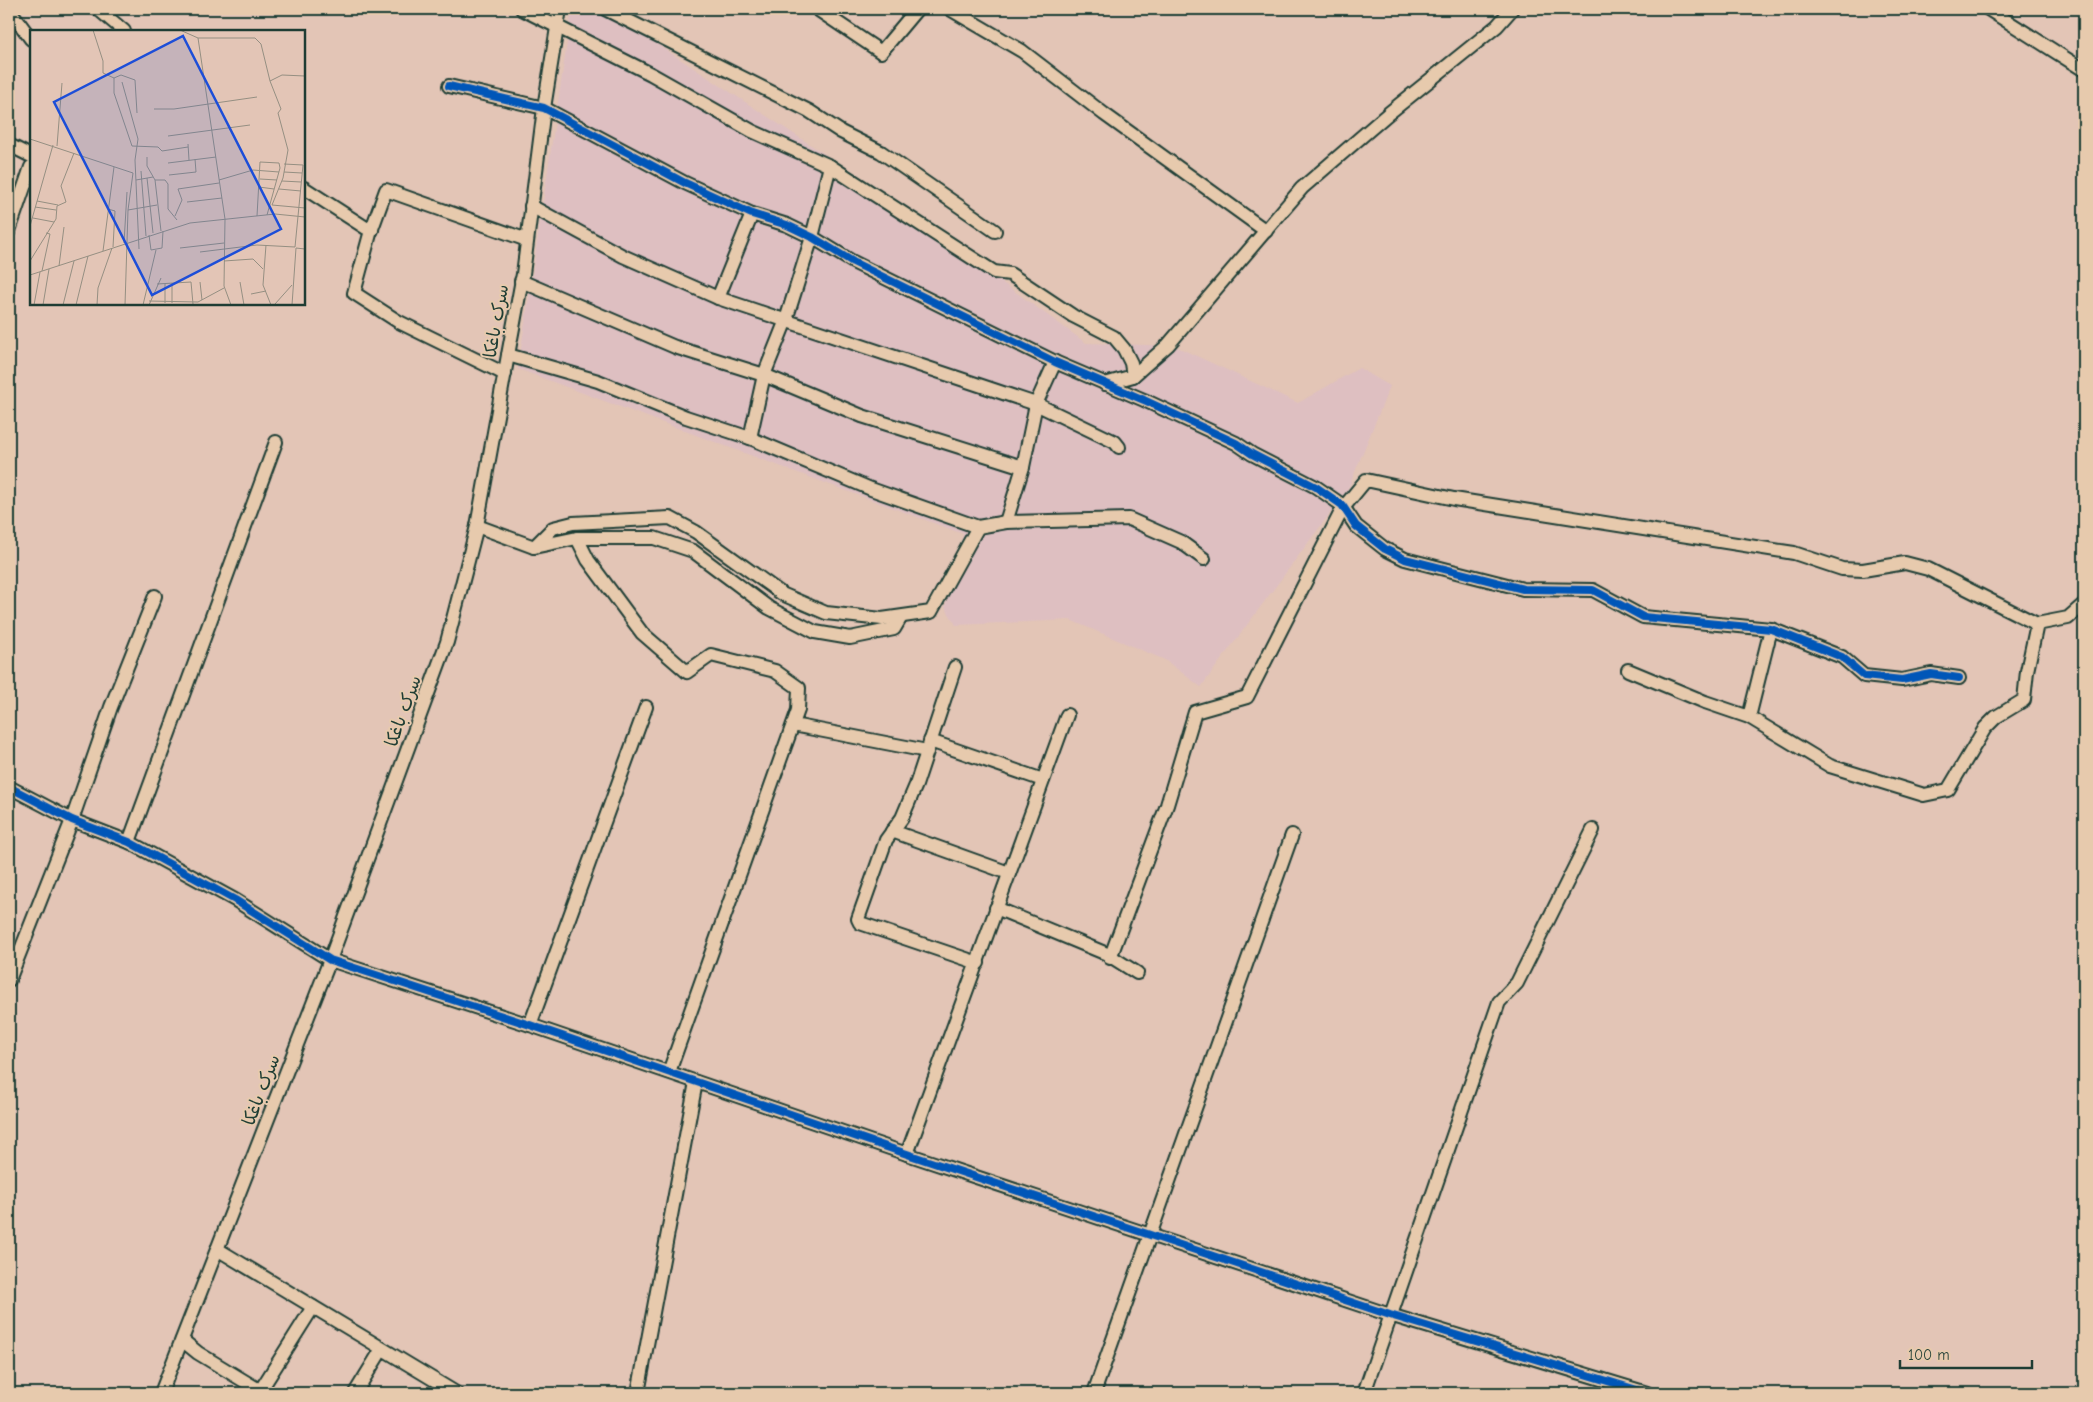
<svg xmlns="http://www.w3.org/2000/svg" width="2093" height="1402" viewBox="0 0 2093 1402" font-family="'Comic Neue','Playpen Sans Arabic',sans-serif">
<rect width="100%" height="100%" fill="#e3c5b6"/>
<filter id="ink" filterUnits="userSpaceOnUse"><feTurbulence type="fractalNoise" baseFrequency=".02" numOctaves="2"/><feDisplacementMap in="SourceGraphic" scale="10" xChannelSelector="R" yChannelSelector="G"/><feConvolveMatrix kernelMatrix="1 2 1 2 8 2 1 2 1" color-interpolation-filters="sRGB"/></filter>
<g filter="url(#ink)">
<!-- built -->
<path fill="#debfc1" d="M572,9H591L648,38L829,157L1086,343L1175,346L1298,403L1359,368L1390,386L1348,489L1201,687L1165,660L1070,620L956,625L945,607L963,534L518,369Z"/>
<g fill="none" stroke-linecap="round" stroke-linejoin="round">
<defs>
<g id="minor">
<path d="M9,9L31,39"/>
<path d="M98,9L124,31"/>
<path d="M522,9L651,74L752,131L830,166L994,272L1010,274L1073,316L1114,337L1124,349L1131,363L1133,376"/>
<path d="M605,9L809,111L841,132L881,152L995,231"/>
<path d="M817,9L881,52L917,9"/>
<path d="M950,9L1022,51L1104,114L1266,231"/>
<path d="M1988,9L2084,70"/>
<path d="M449,86L544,108L685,183L752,214L787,225L812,237L853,262L1055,362L1144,400L1236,443L1252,454L1316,487L1342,505L1356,526L1385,549L1405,559L1523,589L1593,590L1643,617L1771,629L1842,657L1864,676L1902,680L1931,674L1959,678"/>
<path d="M9,145L31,156"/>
<path d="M304,188L366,228L372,230"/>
<path d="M531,206L623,256L718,298L1036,404L1115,442L1119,447"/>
<path d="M9,231L31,167"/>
<path d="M521,281L675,347L764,375L862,416L1023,467"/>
<path d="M718,298L752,214"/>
<path d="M508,355L598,381L686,417L750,438L871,489L978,527L1006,522L1129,519L1181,542L1204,559"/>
<path d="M505,374L399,322L354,293L370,234L386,190L527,240"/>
<path d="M1105,384L1133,376L1168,345L1302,188L1389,113L1497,26L1512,9"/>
<path d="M750,438L764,375L786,320L812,237L830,166"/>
<path d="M1006,522L1023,467L1036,404L1055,362"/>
<path d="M477,526L534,547L577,538H654L693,551L769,608L815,632L850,638L894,629L901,617"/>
<path d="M577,538L588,560L642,633L687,672L711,655L775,671L799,688L798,710L669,1072"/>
<path d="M534,547L553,528L573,523L670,518L696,532L782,594L826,613L882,619L931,612L978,527"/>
<path d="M955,667L916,785L902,818L886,840L858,919L860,923L978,963"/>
<path d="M1628,670L1705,702L1749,717L1830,766L1924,795L1948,790L1985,728L1996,717L2024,700L2027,671L2037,624"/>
<path d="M1749,717L1771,629"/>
<path d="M793,725L927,751"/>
<path d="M930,741L1043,780"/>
<path d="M9,787L72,820L129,842L235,900L330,960L530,1025L907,1154L1390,1315L1647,1393"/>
<path d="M892,831L1009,873"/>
<path d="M129,842L276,442"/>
<path d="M996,908L1107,954L1137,973"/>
<path d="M1110,958L1167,805L1195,712L1247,697L1343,508L1366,480L1454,499L1794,553L1842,569L1863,570L1905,563L1928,569L2037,624L2068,618L2084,604"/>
<path d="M9,980L72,820L111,707L155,596"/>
<path d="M530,1025L646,707"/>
<path d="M907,1154L1067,715"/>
<path d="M217,1249L456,1393"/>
<path d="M182,1340L198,1353L264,1393"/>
<path d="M260,1391L313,1307"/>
<path d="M161,1393L330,960L447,642L477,526L508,355L523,274L544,108L560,9"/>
<path d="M355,1393L382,1349"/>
<path d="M638,1393L696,1082"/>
<path d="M1094,1393L1292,835"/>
<path d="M1364,1393L1499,1002L1517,983L1593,830"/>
</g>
</defs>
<!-- minor casing -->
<use href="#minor" stroke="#1f3d34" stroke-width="16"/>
<!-- minor -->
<use href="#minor" stroke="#e7caad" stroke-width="12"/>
<defs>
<g id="cycleway">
<path d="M449,86L544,108L685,183L752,214L787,225L812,237L853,262L1055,362L1144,400L1236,443L1252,454L1316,487L1342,505L1356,526L1385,549L1405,559L1523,589L1593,590L1643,617L1771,629L1842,657L1864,676L1902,680L1931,674L1959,678"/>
<path d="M9,787L72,820L129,842L235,900L330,960L530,1025L907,1154L1390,1315L1647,1393"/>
</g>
</defs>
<!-- cycleway casing -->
<use href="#cycleway" stroke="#e7caad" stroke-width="11"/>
<!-- cycleway -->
<use href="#cycleway" stroke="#0057b8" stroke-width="8"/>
</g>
</g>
<g text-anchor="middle" stroke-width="4" stroke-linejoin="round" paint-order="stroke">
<!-- street labels -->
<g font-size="18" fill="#1f3d34" stroke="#e7caad">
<text transform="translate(496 321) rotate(-80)" y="6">سرک باغکا</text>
<text transform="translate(403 711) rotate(-70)" y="6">سرک باغکا</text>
<text transform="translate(261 1090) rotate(-69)" y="6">سرک باغکا</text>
</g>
</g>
<!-- overview -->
<g transform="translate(30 30)">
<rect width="275" height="275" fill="#e3c5b6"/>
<path fill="none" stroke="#958f82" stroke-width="1" d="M63,0L73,31V43L84,48V63L102,116L128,117L132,121L158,117M150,0L168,8H225L231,14L240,51L252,45L275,46M168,8L195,189L194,256L201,275M84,48L91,45L105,50L107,83M240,51L251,79L248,83L258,120L253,148L242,175L275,178M92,52L108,109L105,130L109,219M124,79H144L227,67M138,106L220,95M0,109L103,143M158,114L159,130M27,116L32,53M117,127V136L125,150L131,201M138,133L186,127M111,141L116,206M254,142L272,143M139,145L166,142L165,129M117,148L123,203M230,149L247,150M106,150L123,147M125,150H135L138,154V179L147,190M189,150L223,140L249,142M252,151L271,152M229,157L244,159M249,159L271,161M7,171L28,175M157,172L192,168M5,177L26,180M78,179L85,181L83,217M98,180L127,175M145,186L152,170L148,159L189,153M227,186L230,132L249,133L250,138L237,185M3,188L24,192M0,196L23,115M119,205L121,220L132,218L133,201M94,213L97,162M236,215L233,255L241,275M150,218L194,213M73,221L84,137M170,222L227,215L265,217L273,135L254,134M0,231L26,189L27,176L36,172L31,156L44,123M194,231L223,229L233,239M29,236L34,197M12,241L20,204L16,203M0,245L160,193L245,184L275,187M170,252L172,270M210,252L214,275M142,253V273M127,254L161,252L163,274M135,254V273M221,264L236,261M119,271L168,272L194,258M245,274L262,255M4,275L10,242M13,275L19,239M33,275L44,231M46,275L58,226M67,275L68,258L82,218M95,275L98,180L103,143M113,275L126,220M119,275L131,248M262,275L266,218L275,219"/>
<path fill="#1d4ed8" fill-opacity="0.15" stroke="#1d4ed8" stroke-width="2.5" d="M153,6L251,199L122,265L24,72Z"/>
<rect width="275" height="275" fill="none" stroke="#1f3d34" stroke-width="2.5"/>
</g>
<!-- margin -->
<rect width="2093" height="1402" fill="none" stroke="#e7caad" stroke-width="30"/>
<rect x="15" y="15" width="2063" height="1372" fill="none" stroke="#1f3d34" stroke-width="2" filter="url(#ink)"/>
<!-- scale -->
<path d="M1900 1360v8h132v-8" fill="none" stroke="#1f3d34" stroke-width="2.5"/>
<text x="1908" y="1360" font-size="15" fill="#1f3d34" stroke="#e7caad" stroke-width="4" paint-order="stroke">100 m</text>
</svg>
